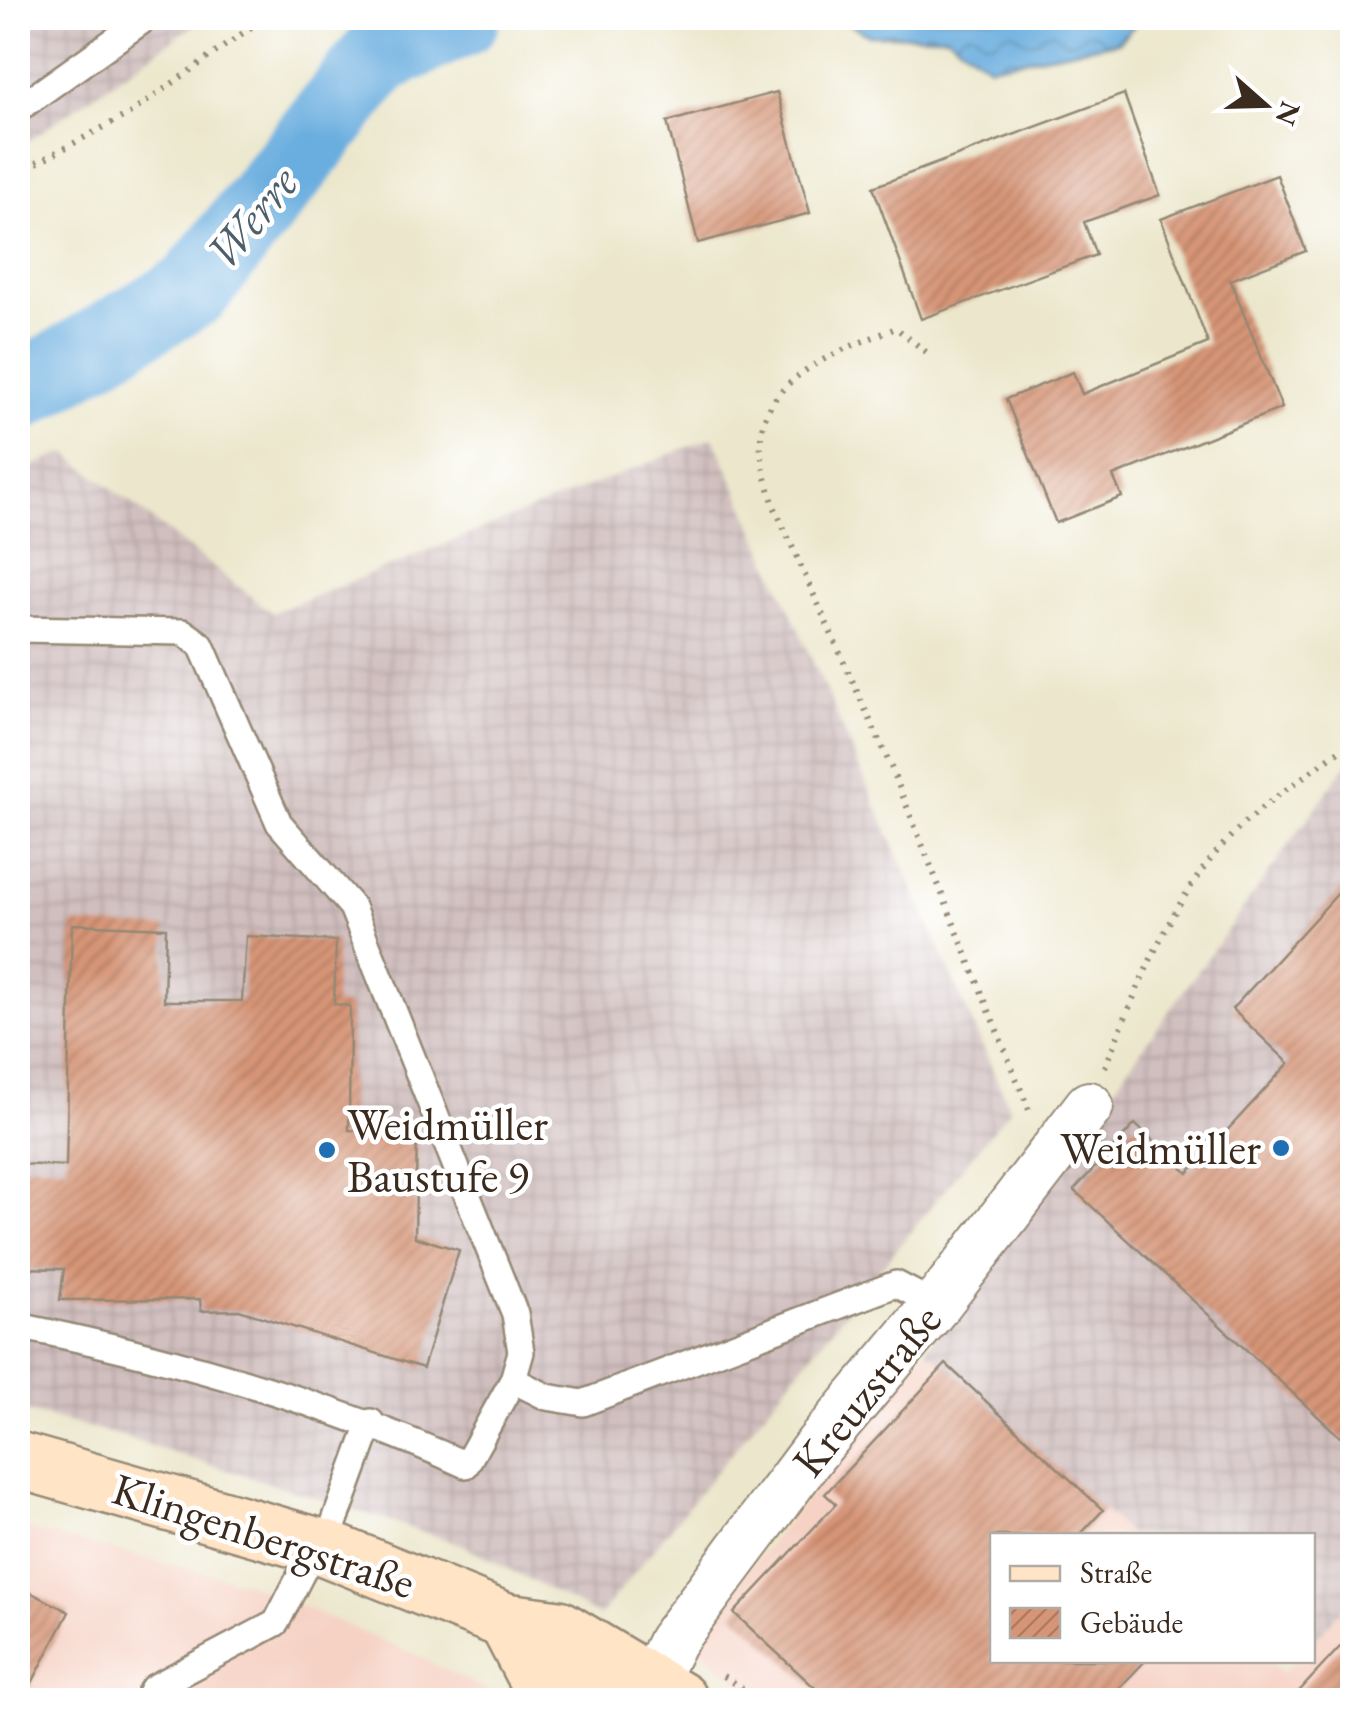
<svg xmlns="http://www.w3.org/2000/svg" width="1370" height="1718" viewBox="0 0 1370 1718" font-family="'EB Garamond',serif">
<defs>
<pattern id="industrial-grid" width="8" height="8" patternUnits="userSpaceOnUse" patternTransform="scale(2.5)"><rect width="8" height="8" fill="#d1bfbf"/><path d="M0 4h8M4 0v8" fill="none" stroke="#b4a4a4"/></pattern>
<pattern id="water-waves" width="16" height="10" patternUnits="userSpaceOnUse" patternTransform="scale(2.5)"><rect width="16" height="10" fill="#6aaedf"/><path d="M0 5q4-4 8 0t8 0" fill="none" stroke="#588eb4"/></pattern>
<pattern id="building-hatch" width="6" height="6" patternUnits="userSpaceOnUse" patternTransform="scale(2.5)"><rect width="6" height="6" fill="#d79577"/><path d="M-1 1l2-2M0 6l6-6M5 7l2-2" fill="none" stroke="#b07a61"/></pattern>
</defs>
<rect width="100%" height="100%" fill="#fff"/>
<filter id="ink" filterUnits="userSpaceOnUse"><feTurbulence type="fractalNoise" baseFrequency=".01" numOctaves="2"/><feDisplacementMap in="SourceGraphic" scale="20" xChannelSelector="R" yChannelSelector="G"/><feConvolveMatrix kernelMatrix="1 2 1 2 8 2 1 2 1" color-interpolation-filters="sRGB"/></filter>
<filter id="wash" filterUnits="userSpaceOnUse"><feTurbulence type="fractalNoise" baseFrequency=".0048" numOctaves="4" result="noise"/><feDisplacementMap in="SourceGraphic" scale="40" xChannelSelector="R" yChannelSelector="G"/><feGaussianBlur stdDeviation="2.25" result="paint"/><feColorMatrix in="noise" values="0 0 0 0 0 0 0 0 0 0 0 0 0 0 0 0 0 1.4 0 .05"/><feComposite in="paint" operator="in"/></filter>
<g filter="url(#wash)">
<rect width="100%" height="100%" fill="#ece7cc"/>
<!-- built -->
<g fill="#f6d2c5">
<path d="M926,1349L1131,1535L992,1536V1660H1268L1282,1673L1295,1661L1312,1660L1313,1641L1352,1598V1700H760L695,1645L705,1624Z"/>
<path d="M18,1527L248,1583L418,1656L505,1700H18Z"/>
</g>
<!-- industrial -->
<g fill="url(#industrial-grid)">
<path d="M18,18H204L18,148Z"/>
<path d="M714,437L1010,1109L599,1616L461,1544L114,1434L18,1409V471L66,453L272,613Z"/>
<path d="M1352,757V1598L1313,1641L1312,1536L1131,1535L926,1349Z"/>
</g>
<!-- water -->
<path fill="url(#water-waves)" stroke="#526c7e" stroke-width="2.5" d="M838,18H1142L1118,42L989,66L947,36L869,35Z"/>
<g fill="none" stroke-linecap="round" stroke-linejoin="round">
<!-- river -->
<path stroke="#6aaedf" stroke-width="78" d="M18,393L193,290L378,57L461,18"/>
</g>
<g id="blocks">
<!-- building -->
<g fill="url(#building-hatch)">
<path d="M777,92L810,213L698,243L667,122Z"/>
<path d="M1124,94L1160,195L1084,222L1096,255L921,319L873,187Z"/>
<path d="M1277,175L1306,251L1230,280L1282,408L1113,476L1122,497L1056,523L1006,399L1073,372L1082,394L1208,343L1161,219Z"/>
<path d="M1352,878V1448L1074,1190L1135,1124L1188,1173L1289,1063L1232,1009Z"/>
<path d="M72,924L166,928L164,1001H242L246,936L336,941L334,1004L350,1006L349,1130L417,1133L415,1237L459,1250L423,1368L239,1310L201,1311L200,1299L60,1300L64,1269L18,1268V1164L66,1166Z"/>
<path d="M946,1364L1103,1510L1079,1536H992V1660H1146L1108,1700H828L734,1613L836,1504L825,1494Z"/>
<path d="M18,1586L69,1612L23,1700H18Z"/>
<path d="M1352,1634V1700H1291Z"/>
</g>
</g>
</g>
<g filter="url(#ink)">
<use href="#blocks" fill-opacity="0" stroke="#948875" stroke-width="2.5"/>
<g fill="none" stroke-linecap="round" stroke-linejoin="round">
<defs>
<g id="service">
<path d="M18,109L146,18"/>
<path d="M18,629L183,632L201,645L279,823L352,907L515,1314L521,1352L513,1380L466,1465C323,1400 171,1357 18,1326"/>
<path d="M513,1380L547,1397L583,1403L896,1284L936,1305"/>
<path d="M325,1548L371,1422"/>
<path d="M146,1700L153,1688L276,1623L316,1545"/>
</g>
<path id="minor" d="M652,1682L672,1641L814,1451L936,1305L1089,1106"/>
<g id="secondary">
<path d="M18,1460L325,1548L506,1621L559,1628L679,1700"/>
<path d="M506,1621L532,1671L590,1700"/>
</g>
</defs>
<!-- service casing -->
<use href="#service" stroke="#948875" stroke-width="30"/>
<!-- minor casing -->
<use href="#minor" stroke="#948875" stroke-width="52"/>
<!-- secondary casing -->
<use href="#secondary" stroke="#948875" stroke-width="60"/>
<!-- path -->
<g stroke="#948875" stroke-width="6" stroke-dasharray="2.5 8" stroke-linecap="butt">
<path d="M18,173L132,112L264,18"/>
<path d="M926,352L896,328C848,348 766,373 761,437C759,460 768,484 774,506L891,767L1029,1110"/>
<path d="M1105,1067C1140,982 1176,883 1247,821C1280,792 1318,767 1352,741"/>
<path d="M723,1676L759,1700"/>
</g>
<!-- service -->
<use href="#service" stroke="#fff" stroke-width="25"/>
<!-- minor -->
<use href="#minor" stroke="#fff" stroke-width="48"/>
<!-- secondary -->
<use href="#secondary" stroke="#ffe4c6" stroke-width="55"/>
</g>
</g>
<!-- markers -->
<g fill="#1f6fb2" stroke="#fff" stroke-width="4">
<circle cx="1281" cy="1148" r="10"/>
<circle cx="327" cy="1150" r="10"/>
</g>
<g text-anchor="middle" stroke-width="9" stroke-linejoin="round" paint-order="stroke">
<!-- poi labels -->
<g font-size="45" fill="#3b2a1e" stroke="#fff" text-anchor="start">
<text x="347" y="1140">Weidmüller<tspan x="347" dy="52">Baustufe 9</tspan></text>
<text x="1261" y="1164" text-anchor="end">Weidmüller</text>
</g>
<!-- street labels -->
<g font-size="45" fill="#3b2a1e" stroke="#fff">
<text transform="translate(866 1390) rotate(-51)" y="16">Kreuzstraße</text>
<text transform="translate(264 1535) rotate(18)" y="16">Klingenbergstraße</text>
</g>
<!-- water labels -->
<g font-size="48" font-style="italic" fill="#4e5f6b" stroke="#fff">
<text transform="translate(251 217) rotate(-51)" y="17">Werre</text>
</g>
</g>
<!-- margin -->
<rect width="1370" height="1718" fill="none" stroke="#fff" stroke-width="60"/>
<!-- legend -->
<rect x="990" y="1533" width="325" height="130" fill="#ffffff" stroke="#b1aaa5" stroke-width="2.5"/>
<rect x="1010" y="1566" width="50" height="15" fill="#ffe4c6" stroke="#b1aaa5" stroke-width="2.5"/>
<text x="1080" y="1583" font-size="30" fill="#3b2a1e">Straße</text>
<rect x="1010" y="1608" width="50" height="30" fill="url(#building-hatch)" stroke="#b1aaa5" stroke-width="2.5"/>
<text x="1080" y="1633" font-size="30" fill="#3b2a1e">Gebäude</text>
<!-- north arrow -->
<g transform="translate(1265 105) rotate(110)" stroke="#ffffff" stroke-width="8" paint-order="stroke">
<path d="M0-8L18 38L0 25L-18 38Z" fill="#3b2a1e"/>
<text y="-15" font-size="28" font-weight="bold" text-anchor="middle" fill="#3b2a1e">N</text>
</g>
</svg>
